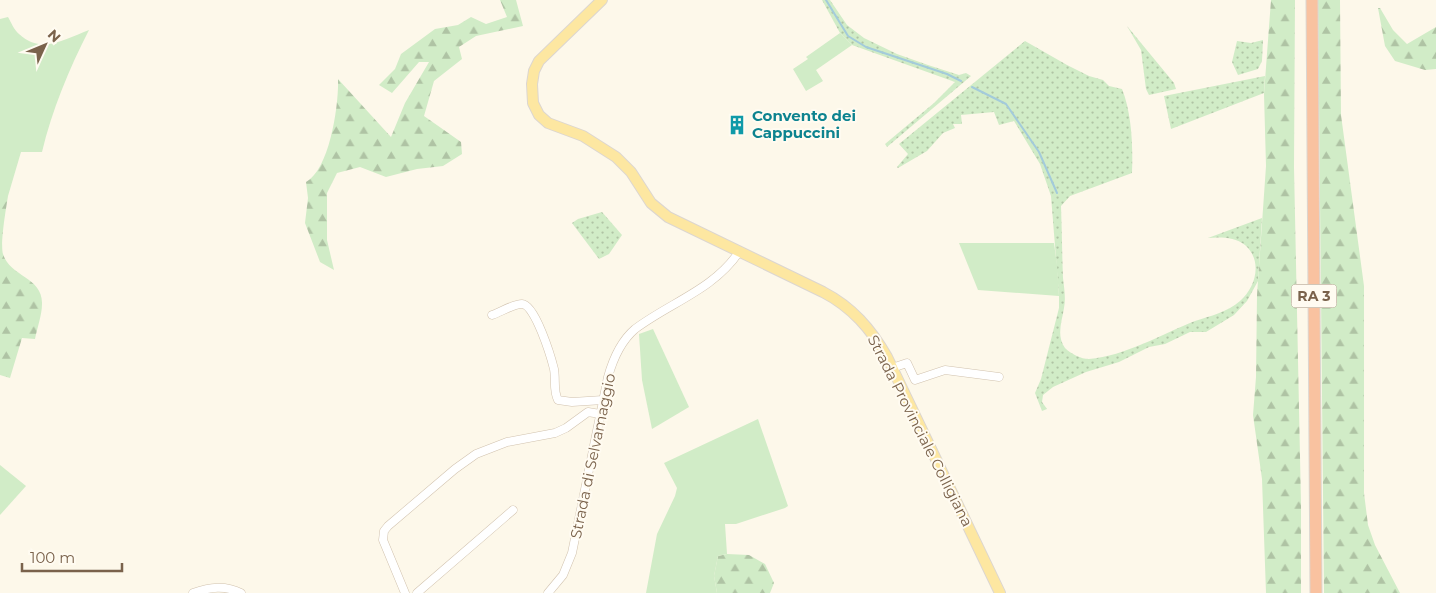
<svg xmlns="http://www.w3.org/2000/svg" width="1436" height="593" viewBox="0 0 1436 593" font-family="Montserrat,sans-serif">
<defs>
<pattern id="grass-dots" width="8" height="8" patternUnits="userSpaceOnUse" patternTransform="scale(1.25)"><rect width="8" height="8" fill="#d1ecc7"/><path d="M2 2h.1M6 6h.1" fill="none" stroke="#afc3a4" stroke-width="1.8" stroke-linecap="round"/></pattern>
<pattern id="forest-firs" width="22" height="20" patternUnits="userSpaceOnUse" patternTransform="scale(1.25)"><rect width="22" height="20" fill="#d1ecc7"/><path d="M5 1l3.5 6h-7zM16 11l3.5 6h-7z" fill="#afc3a4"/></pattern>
</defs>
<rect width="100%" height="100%" fill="#fdf8ea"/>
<!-- grass -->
<g fill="url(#grass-dots)">
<path d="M822,0H830L847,25L864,38L897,54L928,65L959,75L966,73L971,76L887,147L885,144L934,103L955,82L852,45L840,33Z"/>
<path d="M1127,26L1174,83L1176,89L1149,95L1146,89L1141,50Z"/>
<path d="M1263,40L1262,61L1258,69L1238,75L1232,62L1237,41L1251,43Z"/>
<path d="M1025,41L1067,65L1089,76L1103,80L1109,86L1122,89C1132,114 1133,147 1132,173L1070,196L1061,206C1062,230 1062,254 1063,278C1064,287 1066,298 1064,308C1062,321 1056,336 1065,348C1071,354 1081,359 1089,359C1125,356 1162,334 1195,321C1210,316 1228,312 1240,301C1256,287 1263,261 1245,245C1235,237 1220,237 1208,238L1262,218L1258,281L1247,301L1234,315L1206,332H1190L1165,344L1149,347L1119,362L1086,372L1053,387L1043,395L1042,402L1047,409L1042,411L1035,393L1041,379L1059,308V296L1051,196L1040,164L1014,121L999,125L994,112L961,115L962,124H953L955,128L943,133L927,151L898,168L897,167L908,154L899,144Z"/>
<path d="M1265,76L1264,93L1171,129L1164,96Z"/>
<path d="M602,212L622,235L609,254L599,259L572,223L578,219Z"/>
</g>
<!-- forest -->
<g fill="url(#forest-firs)">
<path d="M500,0H516L523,26L476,36L459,47L462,59L434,81L424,116L461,142L462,154L443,166L417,169L386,177L360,167L337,173L327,193V240L334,270L320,262L305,223L308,198L306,182C330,169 339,104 338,79L391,137L405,103L429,62H419L392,93L379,85L395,69L401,54L435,29L458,25L471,17L486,24L507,17Z"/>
<path d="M1271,0H1295L1294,167L1301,504V593H1266L1262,479L1253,415L1256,377L1257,295L1266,166L1264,94Z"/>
<path d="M1318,0H1340L1341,115L1364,286V493L1368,525L1375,545L1400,593H1324Z"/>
<path d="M1378,8H1380L1393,30L1407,44L1436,27V69L1425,70L1395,61L1385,46Z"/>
<path d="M0,196H8C6,209 0,244 3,254C10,277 43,277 42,304C42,315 37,328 35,339L22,338L10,378L0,375Z"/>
<path d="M727,554L749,555L765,564L774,583L770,593H717L714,576L718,556Z"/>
</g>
<!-- garden -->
<g fill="#d1ecc7">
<path d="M8,17C11,22 14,30 19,34C41,55 65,39 89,30C69,69 52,110 42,152H21L8,196H0V19Z"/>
<path d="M840,33L852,45L816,70L823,81L806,91L793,69L808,59L806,57Z"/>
<path d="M959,243H1054L1057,265L1059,296L978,290Z"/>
<path d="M653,329L689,407L652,429L642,380L639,334Z"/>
<path d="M758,419L788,506L785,508L736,524H725L727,554L718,556L714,576L717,593H646L657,534L675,496L677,488L664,463Z"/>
<path d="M0,465L26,486L0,515Z"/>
</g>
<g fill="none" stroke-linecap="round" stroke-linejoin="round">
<!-- stream -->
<g stroke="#a3cbdb" stroke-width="2">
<path d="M826,0L848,36L866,47L947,74L961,81"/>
<path d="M972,87L1006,104L1039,152L1057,193"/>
</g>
<defs>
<g id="minor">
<path d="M492,315C501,312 513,304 522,304C535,304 551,357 554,369C556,380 553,391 558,400L572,402L603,400"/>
<path d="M892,368L907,363L915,380L945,370L999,377"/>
<path d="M193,593C210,587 225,585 241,593"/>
<path d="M405,593L383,540L384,531L388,526L455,469L476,454L507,442L555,433L566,428L588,412L600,414"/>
<path d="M417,593L513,510"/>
<path d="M548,593L563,575L572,553L608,377C613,359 621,341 635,329C671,302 713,290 739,252"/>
</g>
<path id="major" d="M602,0L539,61L534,71L532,84L533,103L539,115L548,123L583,136L616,157L631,172L651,203L668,217L823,292C852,307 871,329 887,357L1000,593"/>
<path id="highway" d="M1312,0L1316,593"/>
</defs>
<!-- minor casing -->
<use href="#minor" stroke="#d1c2ae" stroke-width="9"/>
<!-- major casing -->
<use href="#major" stroke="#dcd6d0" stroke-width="12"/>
<!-- highway casing -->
<use href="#highway" stroke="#dcd6d0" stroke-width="13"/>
<!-- minor -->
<use href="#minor" stroke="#fff" stroke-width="8"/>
<!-- major -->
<use href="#major" stroke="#fde7a1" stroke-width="10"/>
<!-- highway -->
<use href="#highway" stroke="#f9c2a0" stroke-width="11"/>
</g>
<!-- icons -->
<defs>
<symbol id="building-bare" viewBox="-9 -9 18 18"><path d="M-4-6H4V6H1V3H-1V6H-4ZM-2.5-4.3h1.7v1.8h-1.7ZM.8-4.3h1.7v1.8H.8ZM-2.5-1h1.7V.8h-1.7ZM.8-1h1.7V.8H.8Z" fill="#0f9aa8" stroke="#fffbf1" stroke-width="2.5" paint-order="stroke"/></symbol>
</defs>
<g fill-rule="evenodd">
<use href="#building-bare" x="723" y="111" width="28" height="28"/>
</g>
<g text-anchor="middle" stroke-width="4" stroke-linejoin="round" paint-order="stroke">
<!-- shield labels -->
<rect fill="#fffbf1" stroke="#a2907d" stroke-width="1" x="1291.5" y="284.5" width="45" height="23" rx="4"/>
<g font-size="14" font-weight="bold" fill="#7a624b">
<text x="1314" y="301">RA 3</text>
</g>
<!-- culture labels -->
<g font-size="15" font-weight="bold" fill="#0d838f" stroke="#fffbf1" text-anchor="start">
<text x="752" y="121">Convento dei<tspan x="752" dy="17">Cappuccini</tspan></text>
</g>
<!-- street labels -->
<g font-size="15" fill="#7a624b" stroke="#fffbf1">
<text transform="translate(920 431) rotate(63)" y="5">Strada Provinciale Colligiana</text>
<text transform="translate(593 456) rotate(-78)" y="5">Strada di Selvamaggio</text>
</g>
</g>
<!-- north arrow -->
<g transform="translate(45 45) rotate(46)" stroke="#fffbf1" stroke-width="4" paint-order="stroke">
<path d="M0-4L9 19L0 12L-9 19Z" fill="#7a624b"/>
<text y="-8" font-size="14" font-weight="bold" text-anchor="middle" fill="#7a624b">N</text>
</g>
<!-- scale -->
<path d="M22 563v8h100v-8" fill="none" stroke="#7a624b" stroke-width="2.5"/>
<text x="30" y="563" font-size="15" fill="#7a624b" stroke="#fffbf1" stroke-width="4" paint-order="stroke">100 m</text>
</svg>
